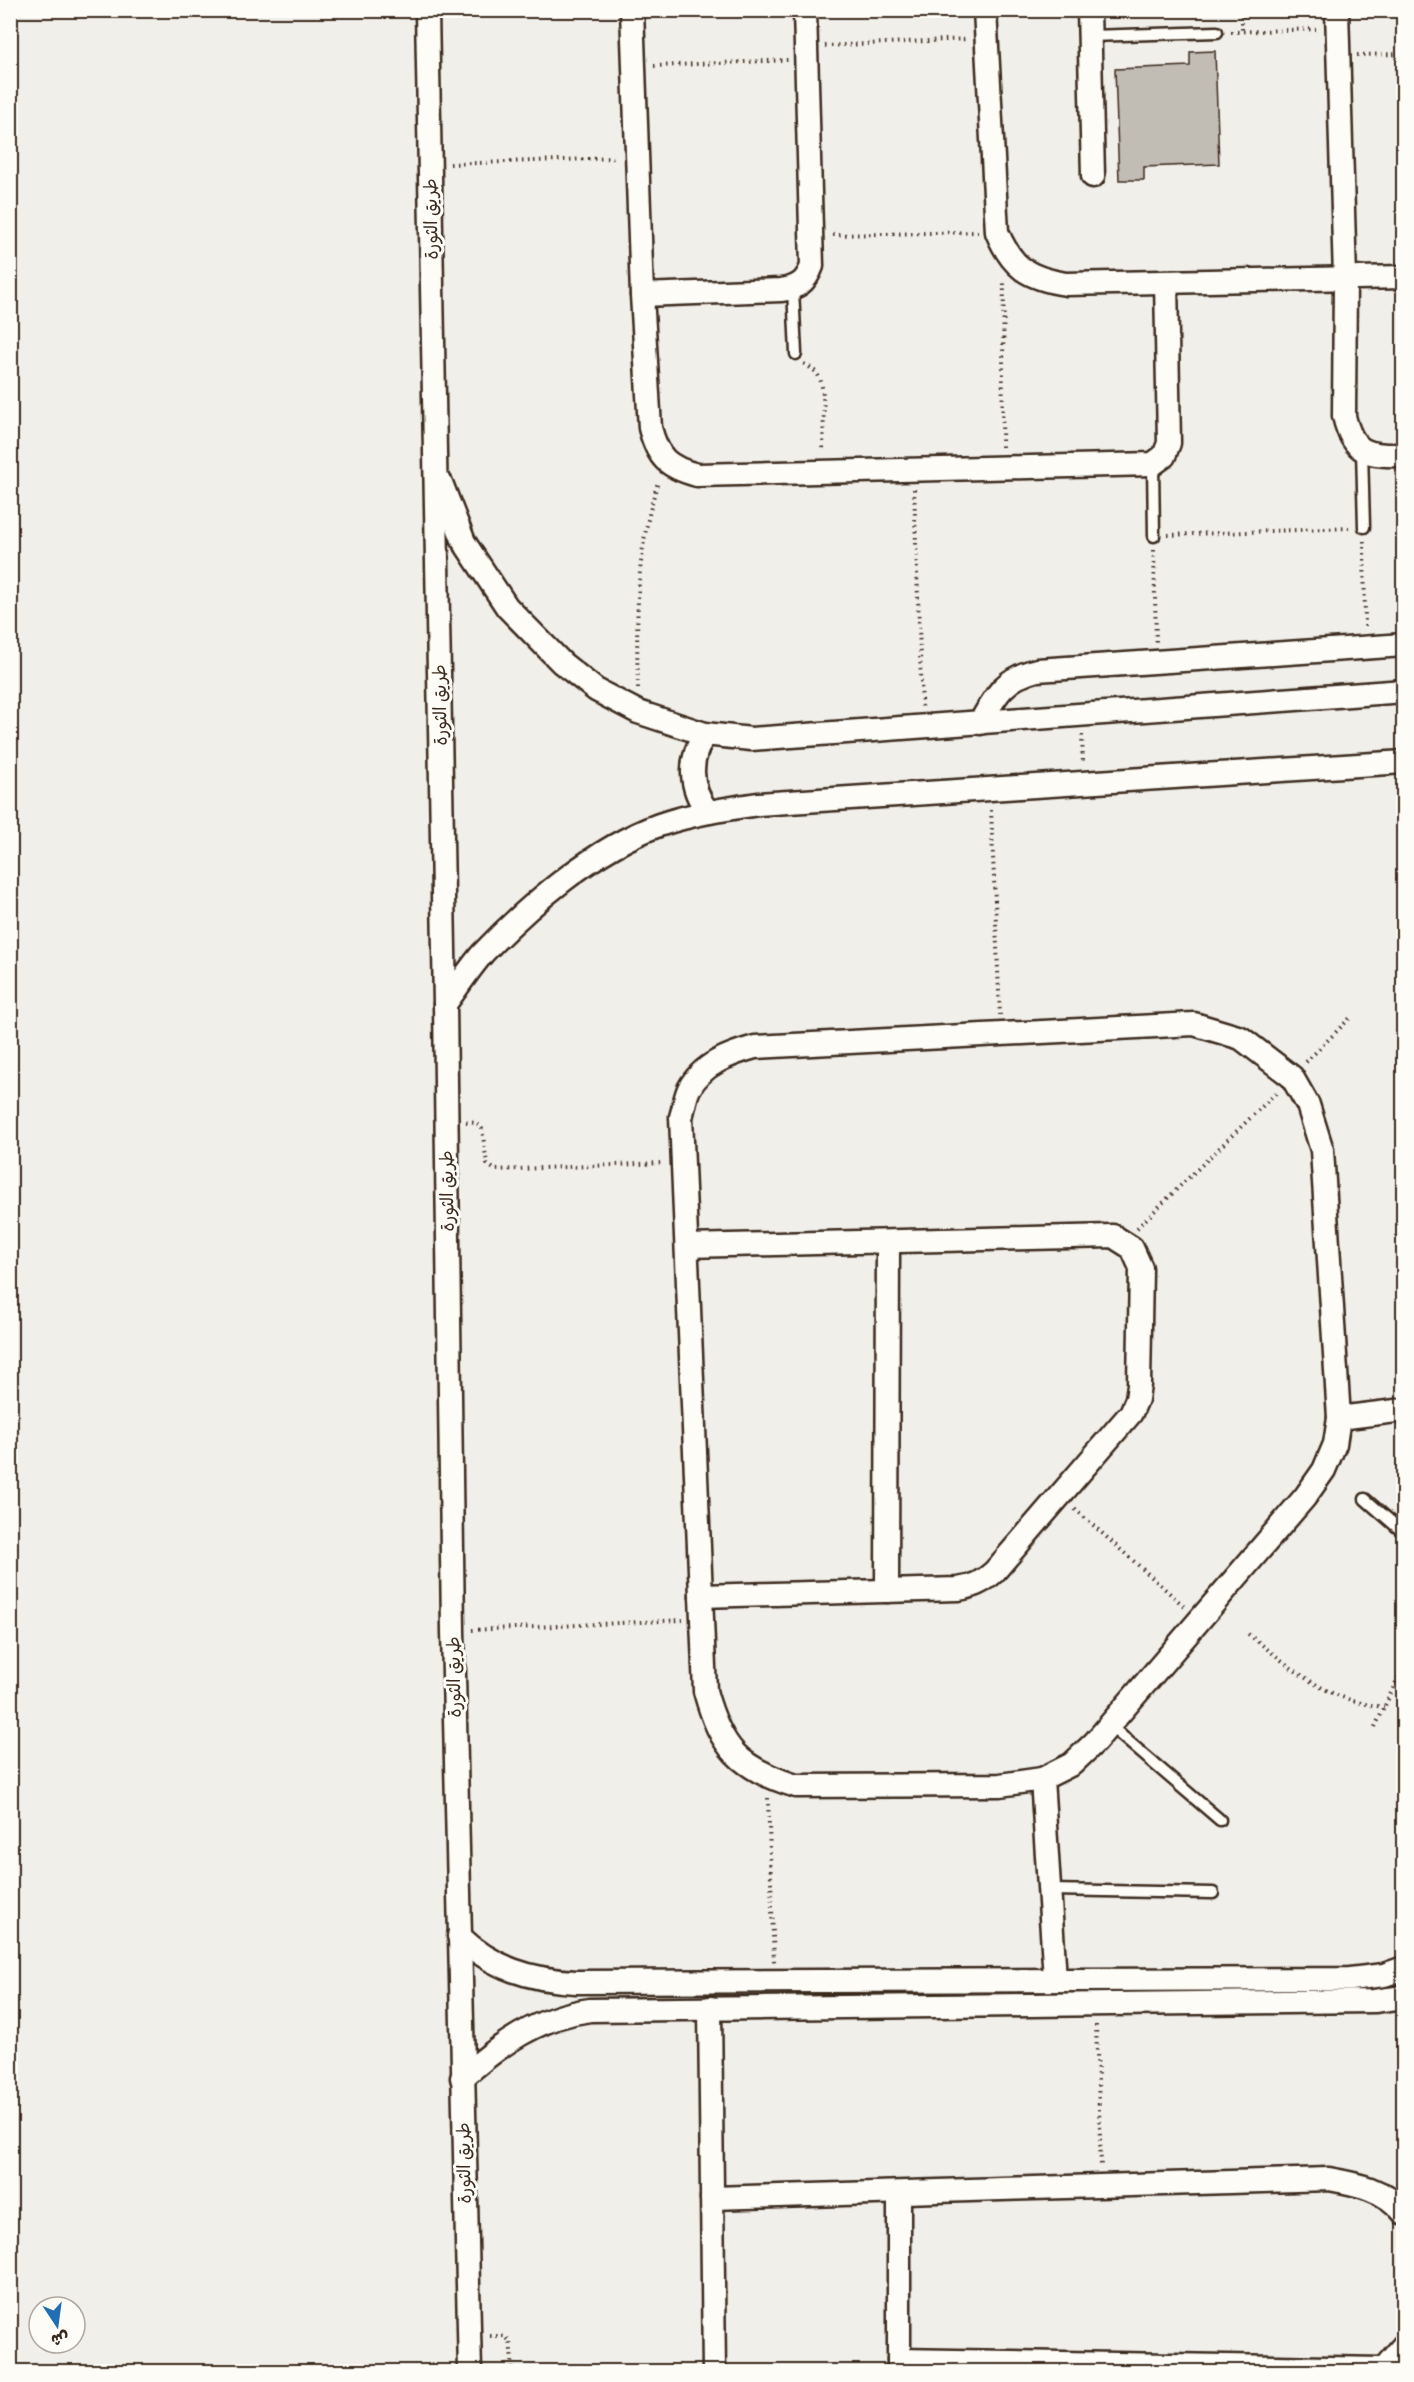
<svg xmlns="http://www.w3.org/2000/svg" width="1414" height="2382" viewBox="0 0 1414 2382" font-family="'Patrick Hand','Playpen Sans Arabic',sans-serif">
<rect width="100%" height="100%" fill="#f1efea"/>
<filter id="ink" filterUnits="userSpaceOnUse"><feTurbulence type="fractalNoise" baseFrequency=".0167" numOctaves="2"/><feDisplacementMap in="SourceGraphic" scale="12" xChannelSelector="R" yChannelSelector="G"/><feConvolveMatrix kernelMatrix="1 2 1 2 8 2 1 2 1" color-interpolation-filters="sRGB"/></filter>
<g filter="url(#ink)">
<!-- building -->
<path fill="#c1bcb4" stroke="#3b2a1e" stroke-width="1.5" d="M1215,51L1219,164L1144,167V180H1119L1115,69L1190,66V52Z"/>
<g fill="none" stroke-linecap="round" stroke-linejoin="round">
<defs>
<g id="service">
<path d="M1090,36L1217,32"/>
<path d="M793,288L796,354"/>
<path d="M1362,450L1364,527"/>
<path d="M1153,464L1154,536"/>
<path d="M1365,1499L1404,1533"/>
<path d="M1109,1725L1220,1820"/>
<path d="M1050,1890L1213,1893"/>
</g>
<g id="minor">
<path d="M427,10L445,1004L453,1631L470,2372"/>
<path d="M632,10L642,295L650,428C658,458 667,467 697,475L1153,464L1164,456L1169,443L1166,282"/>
<path d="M985,10L997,232C1012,268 1028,278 1066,284L1404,277"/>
<path d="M1089,10L1093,176"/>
<path d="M1337,10L1345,278L1344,416C1353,454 1368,456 1404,455"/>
<path d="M642,295L781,290C798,288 806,282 812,266L805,10"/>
<path d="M441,483L464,542L507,607L562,663L596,690L638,712L705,734L751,739L1404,691"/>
<path d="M980,723C996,695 1004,678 1037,670L1404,645"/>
<path d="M705,734C688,760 689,787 708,812"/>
<path d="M445,1004C457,988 469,969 483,953C530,904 595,848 659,825C691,814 725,809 758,804L1404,762"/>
<path d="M1194,1024L1241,1038L1292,1077L1308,1105L1322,1150L1339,1418L1335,1444L1324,1470L1305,1497L1095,1742L1072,1764L1042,1779L1000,1785L796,1786C739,1768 721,1749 705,1691L681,1117C684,1108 685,1097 689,1089C702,1064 730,1054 755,1047Z"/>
<path d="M687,1246L1113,1236L1132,1248L1141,1268L1139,1385L1137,1399L1131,1413L994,1572C983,1582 973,1587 958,1589L701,1596"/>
<path d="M1339,1418L1404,1410"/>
<path d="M887,1591L888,1242"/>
<path d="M1042,1779L1055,1979"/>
<path d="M459,1936C492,1968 531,1980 576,1982L1350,1979L1384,1975L1404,1968"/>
<path d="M710,2008L714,2372"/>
<path d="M462,2078C500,2044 539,2017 590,2010L1374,2001L1404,1997"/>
<path d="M712,2198L1329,2179C1357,2184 1385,2189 1404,2213"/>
<path d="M899,2360L1382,2369"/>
<path d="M899,2372V2193"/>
<path d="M1381,2372L1404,2345"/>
</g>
</defs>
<!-- service casing -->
<use href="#service" stroke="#3b2a1e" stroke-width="15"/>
<!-- minor casing -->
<use href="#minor" stroke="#3b2a1e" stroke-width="27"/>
<!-- path -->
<g stroke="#3b2a1e" stroke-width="4" stroke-dasharray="1.5 4.5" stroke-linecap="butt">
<path d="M1242,10V31"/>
<path d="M1231,32L1316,29"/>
<path d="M825,46L967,39"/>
<path d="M1357,55L1404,54"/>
<path d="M654,66L788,60"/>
<path d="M450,164L616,158"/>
<path d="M833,235L978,232"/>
<path d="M804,364C810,367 816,371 819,377C826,389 823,435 823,451"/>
<path d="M1002,447L1004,281"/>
<path d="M914,489L922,707"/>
<path d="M1168,535L1349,528"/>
<path d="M1364,541L1365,626"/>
<path d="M1154,550L1156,642"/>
<path d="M638,688C636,616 636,551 658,482"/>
<path d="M1082,735L1083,764"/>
<path d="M991,810L1000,1015"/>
<path d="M1306,1062L1352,1016"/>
<path d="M466,1122L477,1123L482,1129L487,1164L495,1170L662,1163"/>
<path d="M1137,1228L1278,1091"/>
<path d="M1075,1509L1184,1606"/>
<path d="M472,1630L683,1620"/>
<path d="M1248,1634C1294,1669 1323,1700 1384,1707"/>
<path d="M1375,1727L1404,1665"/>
<path d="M768,1798L774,1962"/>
<path d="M1096,2025L1101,2165"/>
<path d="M490,2336H504L510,2341L513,2372"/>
</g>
<!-- service -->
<use href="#service" stroke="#fdfcf7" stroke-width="10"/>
<!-- minor -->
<use href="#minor" stroke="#fdfcf7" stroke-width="22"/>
</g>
</g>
<g text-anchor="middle" stroke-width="6" stroke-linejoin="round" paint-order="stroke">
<!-- street labels -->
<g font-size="18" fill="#3b2a1e" stroke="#fdfcf7">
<text transform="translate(431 219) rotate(-91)" y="6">طريق الثورة</text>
<text transform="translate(440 705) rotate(-91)" y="6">طريق الثورة</text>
<text transform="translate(447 1191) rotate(-91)" y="6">طريق الثورة</text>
<text transform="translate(454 1677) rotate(-91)" y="6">طريق الثورة</text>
<text transform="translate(464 2163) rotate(-91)" y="6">طريق الثورة</text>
</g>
</g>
<!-- margin -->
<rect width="1414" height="2382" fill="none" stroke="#fdfcf7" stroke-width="36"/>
<rect x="18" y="18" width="1378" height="2346" fill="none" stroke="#3b2a1e" stroke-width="2" filter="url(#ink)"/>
<!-- north arrow -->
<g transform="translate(57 2325) rotate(167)"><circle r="28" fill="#fdfcf7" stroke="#afa8a0" stroke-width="1.5"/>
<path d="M0-4.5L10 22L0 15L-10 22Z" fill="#1f6fb2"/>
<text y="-9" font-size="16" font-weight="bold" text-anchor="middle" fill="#3b2a1e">ش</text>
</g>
</svg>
